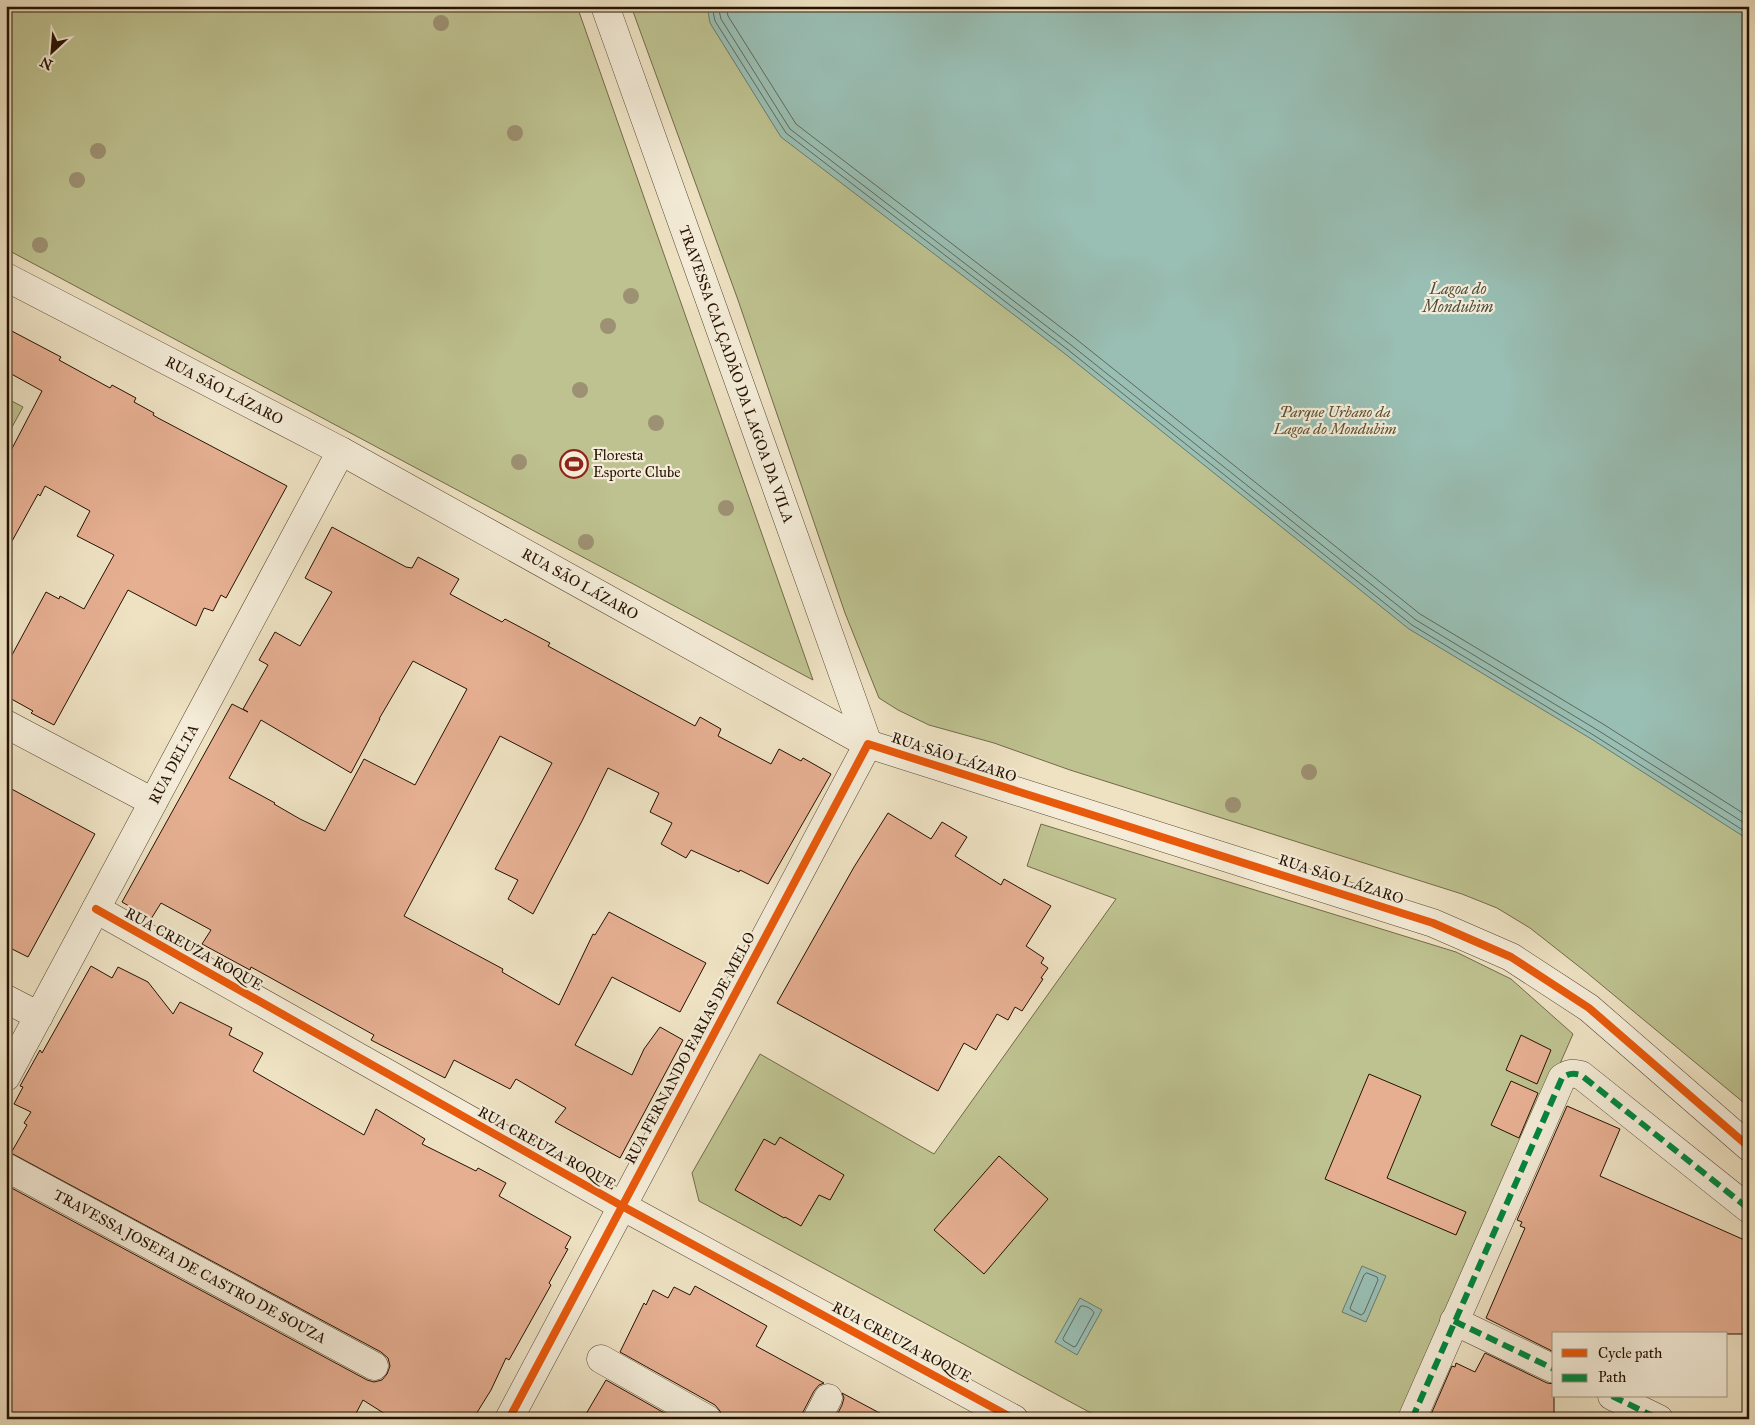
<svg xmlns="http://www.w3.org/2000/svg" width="1755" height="1425" viewBox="0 0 1755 1425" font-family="'IM FELL Great Primer',serif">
<rect width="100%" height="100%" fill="#eee2c3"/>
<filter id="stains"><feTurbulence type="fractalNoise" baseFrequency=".004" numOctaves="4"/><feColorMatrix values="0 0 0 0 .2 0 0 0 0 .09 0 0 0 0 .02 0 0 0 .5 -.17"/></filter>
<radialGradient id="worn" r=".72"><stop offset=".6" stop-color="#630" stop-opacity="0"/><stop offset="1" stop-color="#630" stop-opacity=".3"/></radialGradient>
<!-- green -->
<g fill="#bec290" stroke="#726a48">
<path d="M6,6H577L813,680L6,249Z"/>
<path d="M631,6H1749V1107L1586,972L1530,928L1497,908L1462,894L1070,770L994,743L929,725L898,710L879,698L845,613L738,300Z"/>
<path d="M6,398L23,407L6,438Z"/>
<path d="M1041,824L1456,952L1511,979L1573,1034L1404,1419H1102L699,1201L692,1173L760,1054L934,1154L1116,899L1027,866Z"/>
</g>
<!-- water -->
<g fill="#99beb3" stroke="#6b796b">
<path d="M707,6H1749V840L1593,740L1409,629L1064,353L781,137L710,23Z"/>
<path d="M1362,1266L1386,1276L1366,1322L1342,1312Z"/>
<path d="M1080,1298L1102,1310L1077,1355L1055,1342Z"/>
</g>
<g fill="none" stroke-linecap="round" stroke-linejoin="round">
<!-- shore -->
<g stroke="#5f685a" stroke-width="1">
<path d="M712,6L715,21L786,133L1067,349L1412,625L1595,736L1749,834"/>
<path d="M718,6L721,19L790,129L1071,345L1416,620L1599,731L1749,826"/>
<path d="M726,6L728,16L796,124L1076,339L1420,614L1603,724L1749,817"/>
<path d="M1367,1273L1377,1277L1378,1280L1364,1313L1361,1315L1351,1310L1350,1308L1364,1275Z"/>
<path d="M1081,1306C1085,1305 1093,1309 1094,1313L1076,1346L1074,1347L1064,1341L1063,1339Z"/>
</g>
</g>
<!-- building -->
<g fill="#e6af92" stroke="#251100" fill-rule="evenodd">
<path d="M6,328L61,357L59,360L110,388L112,385L136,398L134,402L154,413L153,415L158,418L287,486L226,598L221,595L213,611L204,608L196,626L128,590L54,725L31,713L33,711L6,696V666L46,592L59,599L60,596L84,609L114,555L77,536L90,511L45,486L40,496L38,494L6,552V460L42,391L6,371Z"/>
<path d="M332,527L406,567L412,568L418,557L459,579L450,594L502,622L505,619L550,643L548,646L695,726L700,717L721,729L718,736L771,764L779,749L801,761L803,758L831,774L768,884L740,870L739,872L691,850L686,858L661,844L672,823L650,812L659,793L608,768L582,821L533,914L508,899L518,880L495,869L552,763L500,736L404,916L503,969L502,972L559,1005L593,934L595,935L609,912L706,963L680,1012L612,977L575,1045L632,1075L644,1049L660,1027L683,1040L620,1158L555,1122L566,1108L516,1079L510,1089L454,1060L445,1078L371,1040L374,1035L251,967L250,970L202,944L211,930L161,903L151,919L122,902L232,704L248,712L243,709L268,665L259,660L275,632L300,646L332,592L305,578ZM413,661L467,689L415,785L364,759L325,831L300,819L274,804L275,803L229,778L261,720L351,773L380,719H379Z"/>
<path d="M6,786L95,834L28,957L6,946Z"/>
<path d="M888,813L931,839L942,822L967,837L955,856L1001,885L1004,879L1051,906L1026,946L1044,958L1041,963L1048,968L1041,978L1043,979L1022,1011L1015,1007L1008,1020L997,1014L976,1050L964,1043L938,1091L777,1003L854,867Z"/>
<path d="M91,966L112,978L118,967L148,982L173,1014L180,1002L232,1028L229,1035L263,1053L253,1071L364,1135L376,1109L425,1139L422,1144L476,1171L478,1168L506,1183L499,1196L571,1237L565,1248L568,1249L549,1283L551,1285L509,1360L506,1358L491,1390L473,1419H393L363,1400L353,1419H6V1185L367,1380L374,1382L382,1380L387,1374L390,1366L388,1358L381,1352L11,1153L27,1125L24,1123L31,1112L14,1104L23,1087L20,1086L40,1050L42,1053Z"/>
<path d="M1521,1035L1551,1050L1537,1084L1506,1070Z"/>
<path d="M1369,1074L1421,1096L1387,1178L1466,1212L1456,1235L1325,1179Z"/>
<path d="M1511,1081L1538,1093L1519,1138L1491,1125Z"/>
<path d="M1567,1106L1620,1129L1600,1176L1749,1242V1334H1554V1352L1486,1318L1525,1228L1520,1226L1522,1222L1517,1220Z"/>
<path d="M780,1137L844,1175L830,1200L819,1195L801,1226L785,1217L784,1218L735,1190L764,1139L775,1145Z"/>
<path d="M999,1156L1048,1199L984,1274L934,1230Z"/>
<path d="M695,1286L767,1326L756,1346L824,1383L819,1385L814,1391L803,1412L802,1419H723L720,1411L715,1405L620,1352L644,1303L646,1305L653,1290L668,1298L674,1287L690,1295Z"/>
<path d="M1485,1353L1547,1383L1554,1384V1419H1429L1452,1366L1455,1367L1456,1363L1475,1372Z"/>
<path d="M606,1380L675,1419H583Z"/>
<path d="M842,1393L891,1419H835L842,1405L844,1398Z"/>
</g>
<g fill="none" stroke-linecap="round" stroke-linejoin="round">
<defs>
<g id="minor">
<path id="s1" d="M605,6L868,744"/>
<path id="s2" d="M6,277L341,451L868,744L1433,923L1511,957L1589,1008L1749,1147"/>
<path d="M6,724L153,802"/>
<path d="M96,909L622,1206L1014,1419"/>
<path d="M6,999L39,1016"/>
<path id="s3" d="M6,1077L341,451"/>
<path id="s4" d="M6,1167L374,1366"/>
<path d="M1454,1321L1554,1369"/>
<path d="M601,1359L707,1419"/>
<path d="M1612,1396L1659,1419"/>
<path d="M509,1419L868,744"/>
<path d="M817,1419L828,1398"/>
<path d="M1412,1419L1562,1078C1569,1073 1573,1073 1581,1075L1749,1209"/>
</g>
</defs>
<!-- minor casing -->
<use href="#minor" stroke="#574531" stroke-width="29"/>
<!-- minor -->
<use href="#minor" stroke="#f4ecd8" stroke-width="28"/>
<!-- quiet -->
<g stroke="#00873e" stroke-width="6" stroke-dasharray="12 6" stroke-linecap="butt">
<path d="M1454,1321L1554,1369"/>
<path d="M1612,1396L1659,1419"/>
<path d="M1412,1419L1562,1078C1569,1073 1573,1073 1581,1075L1749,1209"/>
</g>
<defs>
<g id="cycleway">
<path d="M96,909L622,1206L1014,1419"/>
<path d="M509,1419L868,744L1433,923L1511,957L1589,1008L1749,1147"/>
</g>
</defs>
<!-- cycleway casing -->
<use href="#cycleway" stroke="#f4ecd8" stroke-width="11"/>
<!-- cycleway -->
<use href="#cycleway" stroke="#e8590c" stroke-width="8"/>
</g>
<!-- trees -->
<g fill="#9d9173">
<circle cx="441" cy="23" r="8"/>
<circle cx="515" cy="133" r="8"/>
<circle cx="98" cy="151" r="8"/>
<circle cx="77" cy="180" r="8"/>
<circle cx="40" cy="245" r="8"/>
<circle cx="631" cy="296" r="8"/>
<circle cx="608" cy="326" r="8"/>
<circle cx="580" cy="390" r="8"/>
<circle cx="656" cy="423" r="8"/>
<circle cx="519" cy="462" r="8"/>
<circle cx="726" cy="508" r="8"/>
<circle cx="586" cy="542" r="8"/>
<circle cx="1309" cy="772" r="8"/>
<circle cx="1233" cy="805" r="8"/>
</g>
<!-- icons -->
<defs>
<symbol id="stadium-ring" viewBox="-11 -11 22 22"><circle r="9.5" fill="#f4ecd8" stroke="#8f2418" stroke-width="1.5"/><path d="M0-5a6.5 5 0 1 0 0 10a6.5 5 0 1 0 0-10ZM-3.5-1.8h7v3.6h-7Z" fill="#8f2418"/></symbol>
</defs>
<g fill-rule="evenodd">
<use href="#stadium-ring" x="558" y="448" width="32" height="32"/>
</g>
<g text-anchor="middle" stroke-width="4.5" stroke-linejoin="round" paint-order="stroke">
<!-- street labels -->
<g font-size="15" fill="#251100" stroke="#f4ecd8">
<text dy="5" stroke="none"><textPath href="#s1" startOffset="391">TRAVESSA CALÇADÃO DA LAGOA DA VILA</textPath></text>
<text dy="5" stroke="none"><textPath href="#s2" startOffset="246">RUA SÃO LÁZARO</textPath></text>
<text dy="5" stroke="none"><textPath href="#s2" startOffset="651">RUA SÃO LÁZARO</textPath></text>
<text transform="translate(954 757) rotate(18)" y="5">RUA SÃO LÁZARO</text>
<text dy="5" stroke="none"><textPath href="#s3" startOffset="355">RUA DELTA</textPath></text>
<text transform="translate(1341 879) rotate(18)" y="5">RUA SÃO LÁZARO</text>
<text transform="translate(194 949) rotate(29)" y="5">RUA CREUZA ROQUE</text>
<text transform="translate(690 1048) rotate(-62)" y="5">RUA FERNANDO FARIAS DE MELO</text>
<text transform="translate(547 1148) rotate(29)" y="5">RUA CREUZA ROQUE</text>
<text dy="5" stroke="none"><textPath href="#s4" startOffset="209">TRAVESSA JOSEFA DE CASTRO DE SOUZA</textPath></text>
<text transform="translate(902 1342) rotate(28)" y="5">RUA CREUZA ROQUE</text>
</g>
<!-- park labels -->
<g font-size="15" font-style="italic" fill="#5b4f32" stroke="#f4ecd8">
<text x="1335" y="417">Parque Urbano da<tspan x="1335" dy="17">Lagoa do Mondubim</tspan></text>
</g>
<!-- poi labels -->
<g font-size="15" fill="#251100" stroke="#f4ecd8" text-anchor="start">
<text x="593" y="460">Floresta<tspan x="593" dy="17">Esporte Clube</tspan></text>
</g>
<!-- water labels -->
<g font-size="16" font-style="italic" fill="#4e4e3f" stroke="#f4ecd8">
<text x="1458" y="294">Lagoa do<tspan x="1458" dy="18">Mondubim</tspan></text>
</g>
</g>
<!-- margin -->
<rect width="1755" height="1425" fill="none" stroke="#eee2c3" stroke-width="25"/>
<rect x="8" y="8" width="1740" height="1410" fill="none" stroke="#251100" stroke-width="2.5"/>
<rect x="12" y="12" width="1730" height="1400" fill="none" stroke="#251100"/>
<!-- legend -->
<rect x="1552" y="1332" width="175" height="65" fill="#f4ecd8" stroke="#a19482"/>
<rect x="1562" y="1349" width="25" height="8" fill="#e8590c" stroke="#a19482"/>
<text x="1598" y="1358" font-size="15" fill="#251100">Cycle path</text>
<rect x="1562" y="1374" width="25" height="8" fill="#00873e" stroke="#a19482"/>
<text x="1598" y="1382" font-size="15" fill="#251100">Path</text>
<!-- north arrow -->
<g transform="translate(52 52) rotate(206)" stroke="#f4ecd8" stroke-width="4" paint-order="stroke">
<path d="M0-4L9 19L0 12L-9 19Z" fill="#251100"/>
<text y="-8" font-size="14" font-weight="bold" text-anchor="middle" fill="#251100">N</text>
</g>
<rect width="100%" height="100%" filter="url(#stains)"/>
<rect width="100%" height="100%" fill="url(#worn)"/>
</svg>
